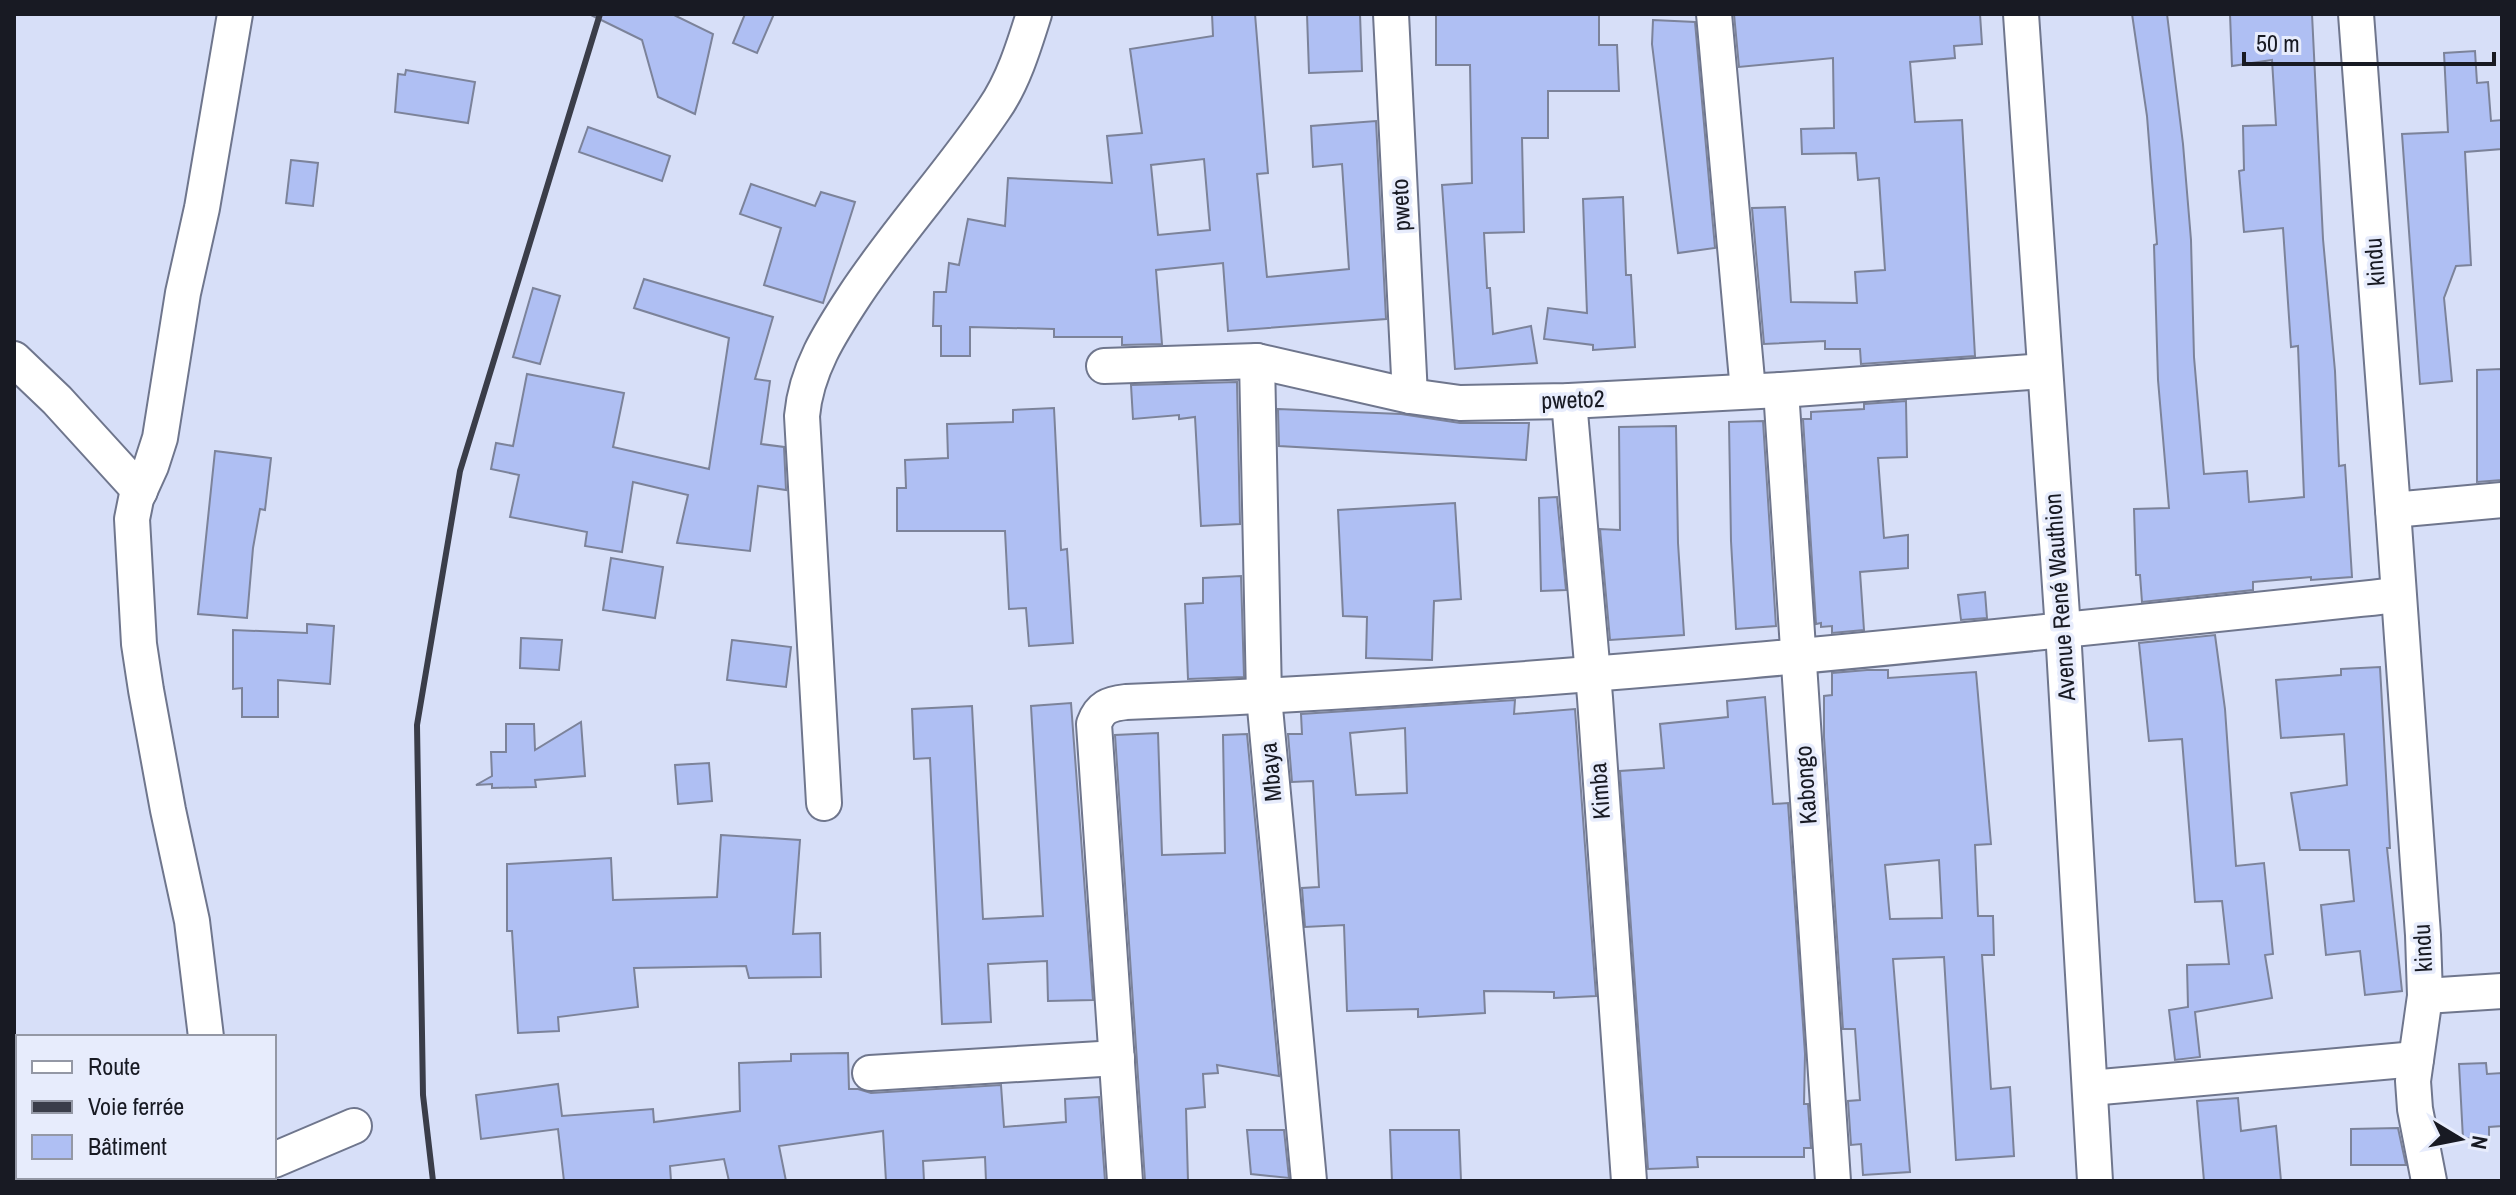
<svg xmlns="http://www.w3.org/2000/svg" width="2516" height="1195" viewBox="0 0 2516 1195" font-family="'Archivo Narrow',sans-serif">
<rect width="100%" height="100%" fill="#d7dff8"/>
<!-- building -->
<g fill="#afbff3" stroke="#7c839a" stroke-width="2" fill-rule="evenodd">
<path d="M589,14H672L713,34L695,114L658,97L642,40Z"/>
<path d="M745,14H774L757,53L733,43Z"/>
<path d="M1212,14H1255L1268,173L1257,174L1267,277L1349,269L1342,164L1313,167L1311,126L1376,121L1386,319L1228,331L1223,263L1156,270L1162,344L1122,345V337H1054V329L970,327V356H941V326H933L934,292H946L949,263L959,265L968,219L1005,226L1008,178L1112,183L1107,136L1142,133L1130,49L1213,36ZM1204,159L1210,230L1158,235L1151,165Z"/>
<path d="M1307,14H1360L1362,71L1309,73Z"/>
<path d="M1436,14H1599V45H1617L1619,91H1548V138H1522L1524,232L1484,233L1487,288H1490L1493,334L1531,326L1537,363L1455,369L1442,185L1472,183L1470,65H1436Z"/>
<path d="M1734,14H1980L1982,44L1954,46L1955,58L1910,62L1915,122L1962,120L1975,356L1861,364L1860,349H1825V341L1764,344L1752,208L1785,207L1791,302L1857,303L1855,272L1885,270L1879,178L1858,180L1856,153L1802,154L1801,129L1834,128L1833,58L1739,67Z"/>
<path d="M2132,14H2167L2183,144L2191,240L2194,357L2204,474L2247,471L2249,502L2304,497L2298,346L2291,347L2283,228L2244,232L2239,171L2244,170L2243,126L2276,125L2272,60L2232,66L2230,14H2312L2323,239L2335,371L2339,466L2345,465L2352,577L2311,580V577L2253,582V590L2142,602L2140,575H2136L2134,509L2169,508L2158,380L2154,245L2157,244L2147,116Z"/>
<path d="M1653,20L1695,22L1715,248L1678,253L1652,44Z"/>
<path d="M2475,51L2477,83L2488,82L2491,121L2502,120V149L2465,152L2471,265L2456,266L2444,298L2452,381L2420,384L2402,134L2448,132L2444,53Z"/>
<path d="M406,70L475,82L468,123L395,112L398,74L405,75Z"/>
<path d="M588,127L670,156L662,181L579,152Z"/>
<path d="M291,160L318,163L313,206L286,203Z"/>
<path d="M751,184L815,206L821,192L855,202L823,303L764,285L781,228L740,214Z"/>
<path d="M1623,197L1626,275H1631L1635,347L1593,350V345L1544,339L1548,308L1587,313L1583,199Z"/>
<path d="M644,279L773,317L755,379L770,381L761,444L784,447L786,490L758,486L750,551L677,543L688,495L633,482L622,552L585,546L587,532L510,517L519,475L491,469L496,443L513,446L527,374L624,393L613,447L709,469L729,338L634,308Z"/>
<path d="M533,288L560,296L540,364L513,357Z"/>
<path d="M2502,369V480L2477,482V370Z"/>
<path d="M1237,382L1240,524L1201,526L1195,417L1179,419V415L1133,419L1131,385Z"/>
<path d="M1906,401L1907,457L1878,458L1884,538L1908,535V568L1860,572L1864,630L1832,633V626L1821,627V623L1816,624L1803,419H1811V412L1864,409V404Z"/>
<path d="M1054,408L1061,550L1067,549L1073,643L1029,646L1026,608L1009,609L1005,531H897V488H906L905,460L948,458L947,424L1013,422V410Z"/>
<path d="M1278,409L1401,414L1460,423H1529L1526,460L1279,446Z"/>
<path d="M1763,421L1776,626L1736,629L1731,541L1729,422Z"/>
<path d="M1676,426L1678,543L1684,635L1610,640L1600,529L1620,530L1619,427Z"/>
<path d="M215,451L271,458L265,510L260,509L253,548L247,618L198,614Z"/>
<path d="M1557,497L1566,590L1541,591L1539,498Z"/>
<path d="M1455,503L1461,599L1434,601L1432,660L1366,658L1367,617L1343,616L1338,510Z"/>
<path d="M611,558L663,567L655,618L603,610Z"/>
<path d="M1241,576L1244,677L1188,679L1185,604L1203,603V578Z"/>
<path d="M1985,592L1987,618L1961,620L1958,595Z"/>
<path d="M307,624L334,626L330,684L278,680V717H242V688L233,689V630L307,633Z"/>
<path d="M2215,635L2225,709L2236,866L2264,863L2273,954L2265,955L2272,998L2195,1012L2200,1057L2175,1060L2169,1010L2188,1007L2187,965L2229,964L2222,901L2195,902L2182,739L2149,741L2139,643Z"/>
<path d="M521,638L562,640L559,670L520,668Z"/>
<path d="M732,640L791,647L786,687L727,680Z"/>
<path d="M2380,667L2390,848H2387L2402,991L2365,995L2360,951L2326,955L2321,905L2354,901L2349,850H2300L2291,793L2347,785L2344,734L2281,738L2276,680L2341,675V669Z"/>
<path d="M1867,670H1888V678L1976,672L1991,844L1975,845L1978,916H1993L1994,955H1982L1991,1089L2010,1087L2014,1156L1956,1160L1944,957L1893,959L1910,1172L1863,1175L1861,1144L1851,1145L1848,1101L1860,1100L1855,1029H1843L1824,737V696L1832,695V673ZM1939,860L1942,918L1890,919L1885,865Z"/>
<path d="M1765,697L1773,804L1788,803L1805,1054L1804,1104H1808L1811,1148H1804V1157H1697L1698,1167L1648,1169L1620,771L1664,768L1660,724L1728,717L1727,701Z"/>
<path d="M1515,700L1514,714L1575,709L1596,996L1554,998V992L1484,991L1485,1013L1418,1017V1009L1347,1011L1344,925L1305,927L1302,888L1319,887L1313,781L1292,782L1288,734H1302L1301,714ZM1405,728L1407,793L1356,795L1350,733Z"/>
<path d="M1071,703L1093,1000L1048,1001L1047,961L988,964L991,1022L942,1024L930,758L914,759L912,709L972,706L983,919L1043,916L1031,706Z"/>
<path d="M581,722L585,776L535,780L536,787L492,788V784L476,785L492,776L491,752H506V724H534L535,750Z"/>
<path d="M1158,733L1162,855L1225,853L1223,735L1247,734L1279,1076L1217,1065L1218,1073L1203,1074L1205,1107L1186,1109L1188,1181H1145L1115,735Z"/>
<path d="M709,763L712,801L678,804L675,765Z"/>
<path d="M721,835L800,840L793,934L820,933L821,977L749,978L746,966L634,968L638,1007L558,1017L559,1031L518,1033L512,931H507V864L611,858L613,900L717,897Z"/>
<path d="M848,1053L849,1089H858L871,1093L1001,1085L1004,1127L1066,1122L1065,1099L1099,1097L1105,1181H986L985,1157L923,1161L924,1181H886L883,1131L779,1146L786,1181H729L724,1159L670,1166L671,1181H564L558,1129L481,1139L476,1095L558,1084L562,1116L653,1109L654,1122L740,1111L739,1063L791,1061V1054Z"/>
<path d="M2486,1063L2487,1074L2502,1073V1126L2489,1127V1137L2463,1139L2459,1064Z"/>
<path d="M2238,1098L2241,1131L2276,1126L2281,1181H2204L2197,1101Z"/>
<path d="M2398,1128L2406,1165H2351V1129Z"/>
<path d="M1247,1130H1284L1289,1178L1251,1174Z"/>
<path d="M1390,1130H1459L1461,1181H1392Z"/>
</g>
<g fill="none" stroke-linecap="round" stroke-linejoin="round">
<defs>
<g id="minor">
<path d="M1391,14L1410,396"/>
<path d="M1714,14L1748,391"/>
<path d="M2021,14L2063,630L2095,1181"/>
<path d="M2356,14L2393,510L2502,500"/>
<path d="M14,359L57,400L140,491"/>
<path d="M1257,361L1264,697L1309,1181"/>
<path d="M1104,366L1257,361L1410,396L1460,403L1569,401L1781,390L2045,371"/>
<path d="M1781,390L1833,1181"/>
<path d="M1569,401L1595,698L1629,1181"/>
<path d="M2393,510L2423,935L2425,996L2413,1081L2415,1109L2429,1181"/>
<path d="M824,803L802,416C806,370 830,333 855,295C898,230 951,173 994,109C1013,82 1024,46 1034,14"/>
<path d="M2425,996L2502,991"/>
<path d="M206,1037L192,921L168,810L146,690L139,644L132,519L136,499L151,466L160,438L183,293L202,208L235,14"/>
<path d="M870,1073L1117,1058"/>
<path d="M2090,1088L2416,1059"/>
<path d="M274,1160L354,1126"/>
<path d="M223,1181L233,1177"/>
<path d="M1125,1181L1094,724C1100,707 1109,704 1126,702C1551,686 1975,640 2398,595"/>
</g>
</defs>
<!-- minor casing -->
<use href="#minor" stroke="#6f768d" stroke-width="38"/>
<!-- minor -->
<use href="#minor" stroke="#fff" stroke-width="34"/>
<!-- rail -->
<path stroke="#3a3d49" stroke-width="6" d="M433,1181L423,1095L417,725L460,471L600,14"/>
</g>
<g text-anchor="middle" stroke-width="7" stroke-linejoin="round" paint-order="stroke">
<!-- street labels -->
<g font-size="24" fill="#181a23" stroke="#e7ecfc">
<text transform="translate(1401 205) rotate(-93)" y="8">pweto</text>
<text transform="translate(2375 262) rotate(-94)" y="8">kindu</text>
<text transform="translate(1573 400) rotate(-2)" y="8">pweto2</text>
<text transform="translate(2060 597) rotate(-94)" y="8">Avenue René Wauthion</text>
<text transform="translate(1271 772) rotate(-95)" y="8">Mbaya</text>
<text transform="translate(1806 785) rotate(-94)" y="8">Kabongo</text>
<text transform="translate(1600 791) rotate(-94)" y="8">Kimba</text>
<text transform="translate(2423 948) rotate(-93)" y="8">kindu</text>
</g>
</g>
<!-- border -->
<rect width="2516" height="1195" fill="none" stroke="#181a23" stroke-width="32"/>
<!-- legend -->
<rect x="16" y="1035" width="260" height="144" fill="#e7ecfc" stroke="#9498a5" stroke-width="2"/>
<rect x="32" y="1061" width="40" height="12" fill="#ffffff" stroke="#9498a5" stroke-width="2"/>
<text x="88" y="1075" font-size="24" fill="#181a23">Route</text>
<rect x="32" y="1101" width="40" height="12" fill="#3a3d49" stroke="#9498a5" stroke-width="2"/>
<text x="88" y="1115" font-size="24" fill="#181a23">Voie ferrée</text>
<rect x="32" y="1135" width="40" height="24" fill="#afbff3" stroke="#9498a5" stroke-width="2"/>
<text x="88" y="1155" font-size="24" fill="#181a23">Bâtiment</text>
<!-- north arrow -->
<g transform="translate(2460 1139) rotate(100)" stroke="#e7ecfc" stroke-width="6" paint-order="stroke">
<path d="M0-6L14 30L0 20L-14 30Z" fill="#181a23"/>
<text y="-12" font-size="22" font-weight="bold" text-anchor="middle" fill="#181a23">N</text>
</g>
<!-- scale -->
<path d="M2244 52v12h250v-12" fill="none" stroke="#181a23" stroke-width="4"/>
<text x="2256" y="52" font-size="24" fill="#181a23" stroke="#e7ecfc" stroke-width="6" paint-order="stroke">50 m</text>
</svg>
